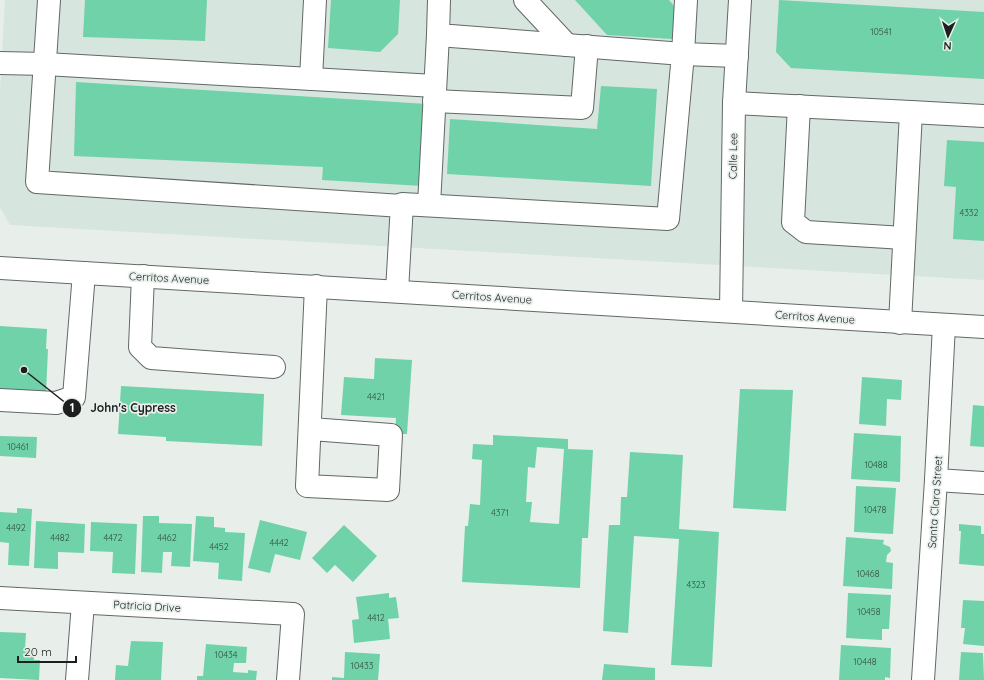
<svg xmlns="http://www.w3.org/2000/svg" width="984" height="680" viewBox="0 0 984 680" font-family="Quicksand,sans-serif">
<rect width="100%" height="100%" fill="#e8efeb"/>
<!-- built -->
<path fill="#d6e5de" d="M5,0H984V280L10,225L0,208V92Z"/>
<!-- building -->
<g fill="#70d2a9" fill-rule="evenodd">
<path d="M85,0H207L205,41L83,37Z"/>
<path d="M331,0H400L398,34L380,52L328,48Z"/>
<path d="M575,0H669L675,7L672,39L607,35Z"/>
<path d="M779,0L984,12V79L791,68L776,52Z"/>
<path d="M76,82L427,104L422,186L322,180L323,167L74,156Z"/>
<path d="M601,86L657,89L651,186L447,174L450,119L597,129Z"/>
<path d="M947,140L984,142V241L953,239L956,187L944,186Z"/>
<path d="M0,326L47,329L46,349H48L46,394L0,391Z"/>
<path d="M375,358L412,360L407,434H395L396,418L341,415L344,377L374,379Z"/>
<path d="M862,377L902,380L901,400L887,399L886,426L859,424Z"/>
<path d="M121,386L264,394L262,446L166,441V437L118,434Z"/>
<path d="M740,389L793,390L786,511L733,508Z"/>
<path d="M973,405L984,406V447L970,446Z"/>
<path d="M854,433L901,436L900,482L851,479Z"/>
<path d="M493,435L568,439V449L593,450L588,538H582L580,588L462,582L465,526H468L470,504L480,505L482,460L472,459L473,444L493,445ZM537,447L564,449L559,524L530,522L532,502H526L528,467L535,468Z"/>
<path d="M0,436L37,437L36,458L0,456Z"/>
<path d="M630,452L683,455L679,529L719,532L712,667L671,665L679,539L634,536L628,633L603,631L609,525H620L621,497H627Z"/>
<path d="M856,486L896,488L893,534L854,532Z"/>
<path d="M17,508L32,509L29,566L8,565L9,543L0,542V512L17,513Z"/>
<path d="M143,516H159V523L192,524L190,567L171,566L172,552H163L162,573L141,572Z"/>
<path d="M196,516L214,517V527L225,528V532L245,533L242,581L218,579L219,563L193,561Z"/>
<path d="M260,520L307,532L300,560L275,554L270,573L248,568Z"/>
<path d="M36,521L85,524L84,553L58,552V569L34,568Z"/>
<path d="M91,522L137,524L135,574L112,573L113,552L90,551Z"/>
<path d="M959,524L981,526V534H984V566L959,564L961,531H959Z"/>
<path d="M344,525L377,556L353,582L335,565L327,573L312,558Z"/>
<path d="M846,537L884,540L883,544L890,547L891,551L887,555L886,562L893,563L892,589L843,586Z"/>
<path d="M389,593V598L396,597L399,618L388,619L390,639L354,643L352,620L359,619L356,597Z"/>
<path d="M848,593L891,595L889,629H882V640L846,638Z"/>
<path d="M963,600L984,601V646L963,644L965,628H961Z"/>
<path d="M0,632L26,633L25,650L34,651V660H40L39,680L0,678Z"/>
<path d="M131,641L163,642L161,680H115L116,665L128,666Z"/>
<path d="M206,644L247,647L246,663H234L233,672L248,673V670L257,671L256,680H197V676H203Z"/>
<path d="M841,645L891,648L890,678L885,677V680H839Z"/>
<path d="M345,652L380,654L378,680H332V677L344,678Z"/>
<path d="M961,652L983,653L984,680H959Z"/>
<path d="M604,664L655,668V680H602Z"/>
</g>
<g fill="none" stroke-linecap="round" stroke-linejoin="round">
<defs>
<g id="minor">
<path d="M49,0L37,182L402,206"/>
<path d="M525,0L567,45"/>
<path d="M686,0L683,54L737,56"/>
<path d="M0,63L45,64L435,86"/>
<path d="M311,79L315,0"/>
<path d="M434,101L582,108L587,46"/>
<path d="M734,103L911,112L900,323"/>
<path d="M799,106L793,222L806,232L904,238"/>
<path d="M911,112L984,116"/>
<path d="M429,205L438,35"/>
<path d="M143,276L140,347L151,358L274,367"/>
<path d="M397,291L402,204L668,219L683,54L438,35L439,0"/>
<path d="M731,311L734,103L740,0"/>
<path d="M0,400L56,403L74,397L84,273"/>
<path d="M311,429L391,435L388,490L307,486L316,286"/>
<path d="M936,480L984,483"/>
<path d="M0,598L293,614L288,680"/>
<path d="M77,680L83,603"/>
<path d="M923,680L936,480L944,325"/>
</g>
<path id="major" d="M0,268L984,327"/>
</defs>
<!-- minor casing -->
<use href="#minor" stroke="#626865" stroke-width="24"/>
<!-- major casing -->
<use href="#major" stroke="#626865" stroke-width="24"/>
<!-- minor -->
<use href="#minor" stroke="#fff" stroke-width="22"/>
<!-- major -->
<use href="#major" stroke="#fff" stroke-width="22"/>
</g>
<g text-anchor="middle" stroke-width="3.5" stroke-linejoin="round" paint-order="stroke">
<!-- number labels -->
<g font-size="9" fill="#314c40">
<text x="881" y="35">10541</text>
<text x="969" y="216">4332</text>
<text x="376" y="400">4421</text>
<text x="18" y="450">10461</text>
<text x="876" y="468">10488</text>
<text x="875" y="513">10478</text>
<text x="500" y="516">4371</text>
<text x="16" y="531">4492</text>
<text x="60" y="541">4482</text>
<text x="113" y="541">4472</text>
<text x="167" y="541">4462</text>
<text x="279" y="546">4442</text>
<text x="219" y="550">4452</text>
<text x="868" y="577">10468</text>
<text x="696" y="588">4323</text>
<text x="869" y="615">10458</text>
<text x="376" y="621">4412</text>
<text x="226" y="658">10434</text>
<text x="865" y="665">10448</text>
<text x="362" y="669">10433</text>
</g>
<!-- street labels -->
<g font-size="11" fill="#1c1f1d" stroke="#e8efeb">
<text transform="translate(733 156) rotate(-89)" y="4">Calle Lee</text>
<text transform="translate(169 278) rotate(3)" y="4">Cerritos Avenue</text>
<text transform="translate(492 297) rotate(4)" y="4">Cerritos Avenue</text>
<text transform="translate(815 317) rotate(4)" y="4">Cerritos Avenue</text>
<text transform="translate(935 502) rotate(-86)" y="4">Santa Clara Street</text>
<text transform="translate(147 606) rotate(3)" y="4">Patricia Drive</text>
</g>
</g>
<!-- callouts -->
<path fill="none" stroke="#1c1f1d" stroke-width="1.5" d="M24 370L72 408"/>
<g fill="#1c1f1d" stroke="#e8efeb" stroke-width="1.5">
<circle cx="24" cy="370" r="4"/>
<circle cx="72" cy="408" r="10"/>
</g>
<g font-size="12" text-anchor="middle" font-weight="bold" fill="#fff">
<text x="72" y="412">1</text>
</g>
<g font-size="12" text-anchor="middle" font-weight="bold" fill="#1c1f1d" stroke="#e8efeb" stroke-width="3.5" stroke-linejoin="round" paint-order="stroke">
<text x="133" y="412">John's Cypress</text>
</g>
<!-- north arrow -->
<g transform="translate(948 36) rotate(183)" stroke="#e8efeb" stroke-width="3" paint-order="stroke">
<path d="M0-3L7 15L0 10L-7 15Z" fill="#1c1f1d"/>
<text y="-6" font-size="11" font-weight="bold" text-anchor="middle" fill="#1c1f1d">N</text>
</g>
<!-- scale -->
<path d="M18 656v6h58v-6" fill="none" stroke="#1c1f1d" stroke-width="2"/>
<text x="24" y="656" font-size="12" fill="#1c1f1d" stroke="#e8efeb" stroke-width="3" paint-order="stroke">20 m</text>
</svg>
